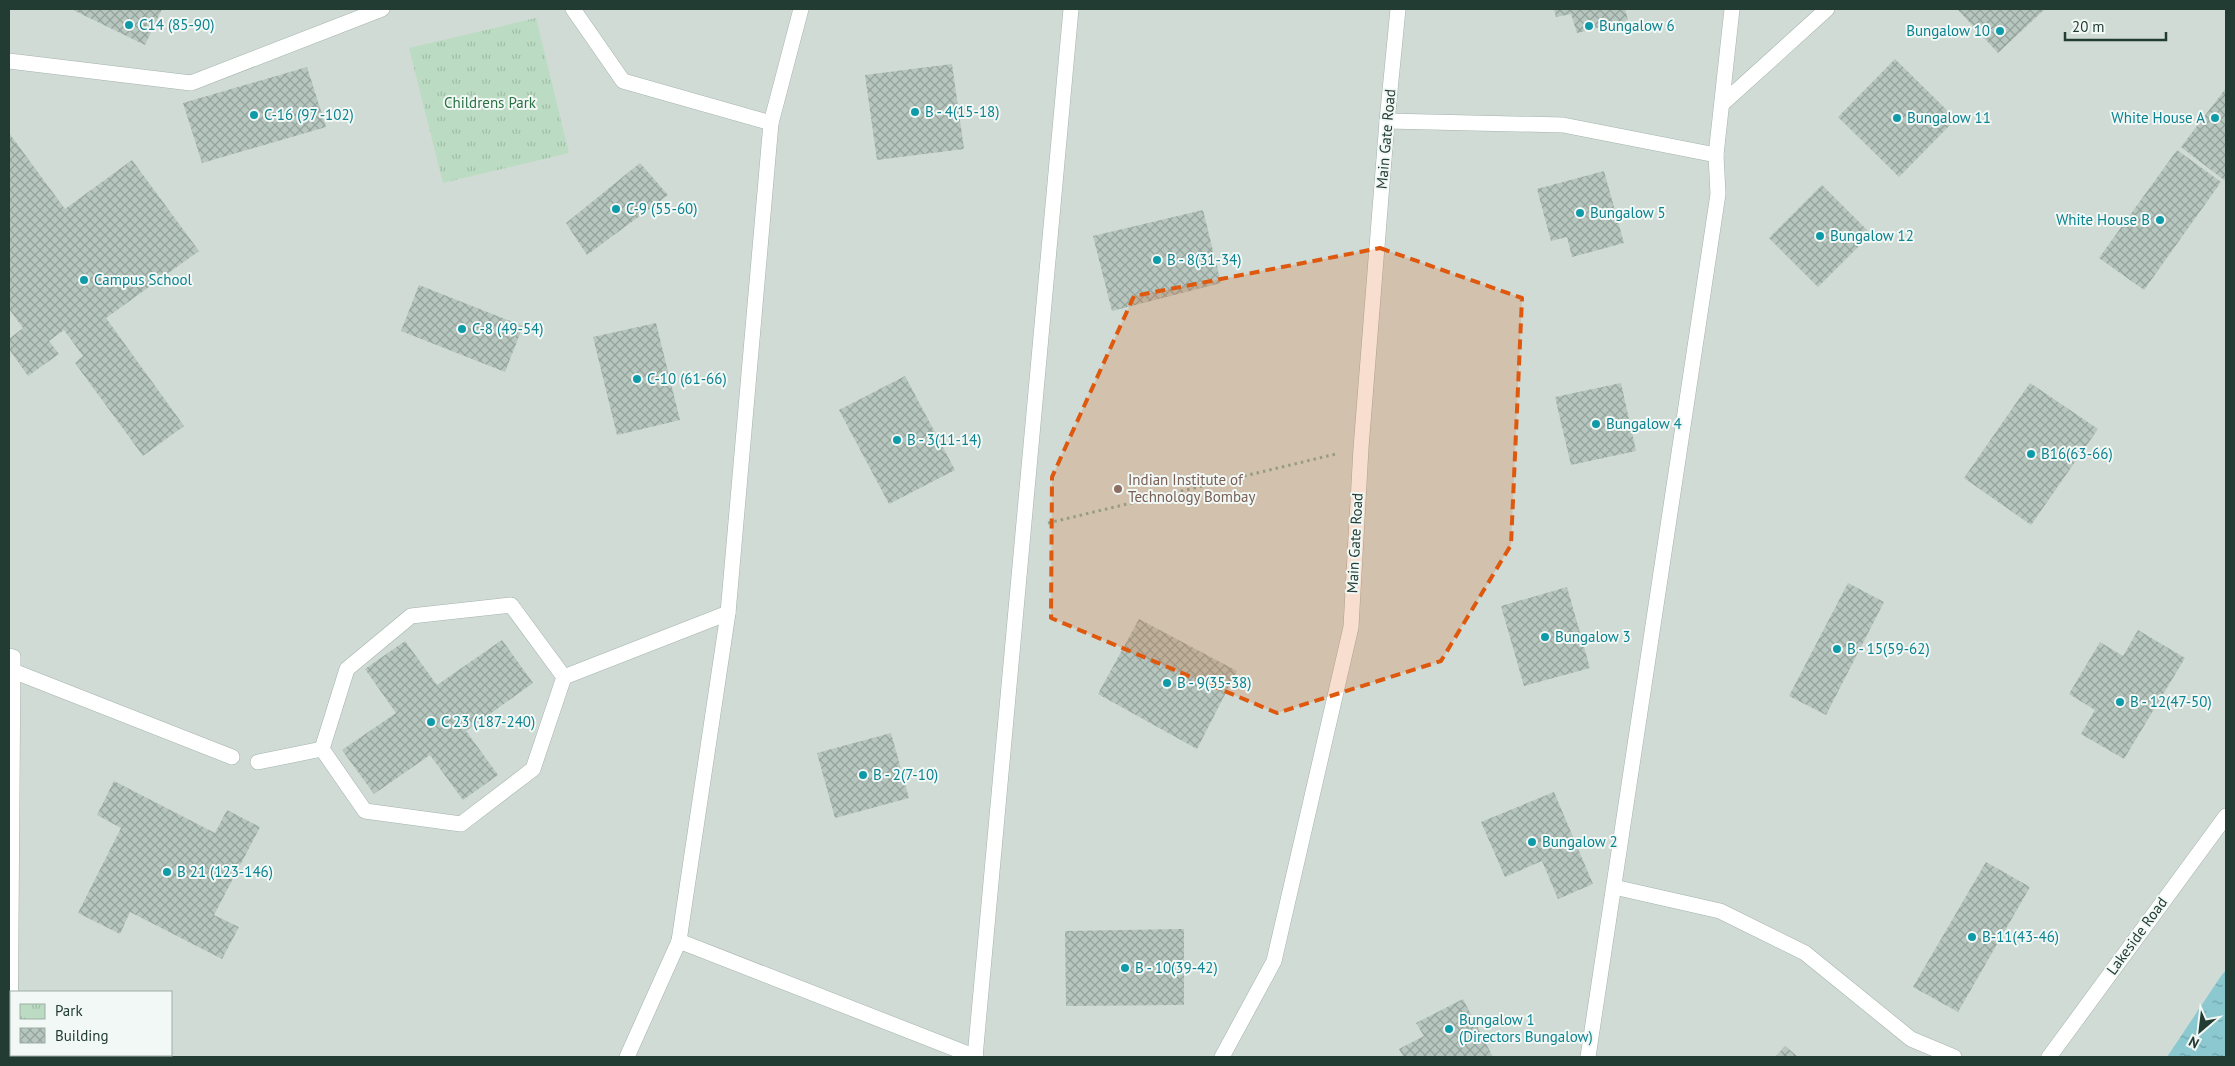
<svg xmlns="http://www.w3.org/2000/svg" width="2235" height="1066" viewBox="0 0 2235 1066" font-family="'PT Sans',sans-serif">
<defs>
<pattern id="park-tufts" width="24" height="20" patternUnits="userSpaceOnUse" patternTransform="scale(1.25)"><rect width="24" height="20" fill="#bbdcc2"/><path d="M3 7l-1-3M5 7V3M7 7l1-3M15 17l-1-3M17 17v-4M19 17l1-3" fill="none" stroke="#a0bea7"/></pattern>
<pattern id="water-ripples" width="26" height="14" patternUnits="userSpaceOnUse" patternTransform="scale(1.25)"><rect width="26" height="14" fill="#8bc8cf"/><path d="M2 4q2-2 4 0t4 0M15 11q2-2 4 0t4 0" fill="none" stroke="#71a4a9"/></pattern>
<pattern id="building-cross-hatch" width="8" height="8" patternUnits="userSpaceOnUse" patternTransform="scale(1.25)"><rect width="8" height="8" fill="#b7c6bf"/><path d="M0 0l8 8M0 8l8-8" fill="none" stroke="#94a29c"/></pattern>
</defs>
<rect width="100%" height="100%" fill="#e1ebe6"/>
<!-- built -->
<path fill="#d0dbd5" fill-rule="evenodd" d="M9,9H2226V970L2167,1057H9ZM11,992H171V1055H11Z"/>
<!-- park -->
<path fill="url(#park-tufts)" d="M536,18L569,153L443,183L409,48Z"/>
<!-- water -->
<path fill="url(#water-ripples)" d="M2226,970V1057H2167L2221,976Z"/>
<!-- building -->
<g fill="url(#building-cross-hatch)">
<path d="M71,9H162L145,45Z"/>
<path d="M1554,9H1625L1628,20L1577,33L1571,14L1556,17Z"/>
<path d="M1957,9H2045L1998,53Z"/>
<path d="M1895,59L1956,119L1899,177L1838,117Z"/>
<path d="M952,64L964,149L877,160L865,75Z"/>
<path d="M307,67L326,127L202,163L183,103Z"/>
<path d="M2226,88V178L2224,180L2181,147Z"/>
<path d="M9,133L65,209L132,160L199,251L106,318L184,426L143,456L75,363L83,356L64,330L49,341L59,354L28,376L9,349V339L23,328L9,309Z"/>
<path d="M2177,150L2221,182L2144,290L2099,258Z"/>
<path d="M640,163L668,195L587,255L566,223Z"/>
<path d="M1604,171L1624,243L1572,257L1567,237L1551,241L1537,189Z"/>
<path d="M1822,185L1871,234L1818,287L1769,238Z"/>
<path d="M1203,210L1221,283L1112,311L1093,236Z"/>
<path d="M419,285L523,326L505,372L401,331Z"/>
<path d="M656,323L680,420L617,435L593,337Z"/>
<path d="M905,376L955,470L889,504L839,410Z"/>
<path d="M1621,383L1636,451L1571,465L1555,397Z"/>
<path d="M2030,383L2098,429L2031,525L1964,478Z"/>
<path d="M1848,583L1884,602L1826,715L1789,696Z"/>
<path d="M1567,587L1590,668L1524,686L1501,606Z"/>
<path d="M1139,619L1237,671L1197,749L1098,694Z"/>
<path d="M2138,630L2185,658L2124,759L2081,734L2095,710L2069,694L2100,642L2123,656Z"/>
<path d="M502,640L533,683L466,731L498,775L463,800L430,755L374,794L342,750L396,713L365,669L405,641L437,685Z"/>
<path d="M891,733L909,798L835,818L817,753Z"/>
<path d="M114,781L215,833L227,810L260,827L214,915L239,927L222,959L130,912L120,934L78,913L121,828L97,815Z"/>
<path d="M1554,792L1593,884L1558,899L1542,861L1505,877L1481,822Z"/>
<path d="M1986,862L2030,887L1958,1012L1913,987Z"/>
<path d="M1184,929V1005L1066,1006L1065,931Z"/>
<path d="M1463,999L1493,1057H1403L1399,1049L1424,1036L1416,1023Z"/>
<path d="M1785,1046L1798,1057H1775Z"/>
</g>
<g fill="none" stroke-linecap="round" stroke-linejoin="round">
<defs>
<g id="lane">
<path d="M573,9L623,81L771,123L801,9"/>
<path d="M9,61L191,83L382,9"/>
<path d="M1722,104L1827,9"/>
<path d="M1387,121L1563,125L1716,155"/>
<path d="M511,605L564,677L533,769L461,824L365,811L322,749L347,669L411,616Z"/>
<path d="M9,656L13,657L10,1057"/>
<path d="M13,671L232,757"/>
<path d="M564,677L728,613"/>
<path d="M258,762L322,749"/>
<path d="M1614,887L1720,911L1805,953L1911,1039L1954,1057"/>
<path d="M679,941L976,1057"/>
<path d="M627,1057L679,941L728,613L771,123"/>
<path d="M975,1057L1071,9"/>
<path d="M1222,1057L1274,961L1351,627L1361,448L1387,121L1398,9"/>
<path d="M1588,1057L1718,194L1716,155L1732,9"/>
<path d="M2049,1057L2226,816"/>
</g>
</defs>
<!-- lane casing -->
<use href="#lane" stroke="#a4b3ad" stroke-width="16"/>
<!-- path -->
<path stroke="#83ae9f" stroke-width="3" stroke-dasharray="2.5 4" stroke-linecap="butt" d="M1048,523L1336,454"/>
<!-- lane -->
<use href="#lane" stroke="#fff" stroke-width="15"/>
</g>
<!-- marked area -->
<path fill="#de580e" fill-opacity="0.2" stroke="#de580e" stroke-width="4" stroke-dasharray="10 6" stroke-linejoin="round" d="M1380,248L1522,298L1511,545L1441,661L1277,713L1051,618L1052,477L1134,296Z"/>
<!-- markers -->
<g fill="#0f9aa8" stroke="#f2f8f5" stroke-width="2">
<circle cx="129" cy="25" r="5"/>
<circle cx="1589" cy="26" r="5"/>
<circle cx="2000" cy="31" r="5"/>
<circle cx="915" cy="112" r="5"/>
<circle cx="254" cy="115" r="5"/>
<circle cx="1897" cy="118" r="5"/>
<circle cx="2215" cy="118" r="5"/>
<circle cx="616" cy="209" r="5"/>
<circle cx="1580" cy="213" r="5"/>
<circle cx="2160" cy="220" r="5"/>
<circle cx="1820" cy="236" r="5"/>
<circle cx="1157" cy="260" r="5"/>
<circle cx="84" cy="280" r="5"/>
<circle cx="462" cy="329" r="5"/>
<circle cx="637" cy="379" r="5"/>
<circle cx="1596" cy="424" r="5"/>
<circle cx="897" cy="440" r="5"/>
<circle cx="2031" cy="454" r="5"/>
<circle cx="1545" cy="637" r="5"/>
<circle cx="1837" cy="649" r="5"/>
<circle cx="1167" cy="683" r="5"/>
<circle cx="2120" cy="702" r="5"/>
<circle cx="431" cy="722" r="5"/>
<circle cx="863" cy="775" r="5"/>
<circle cx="1532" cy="842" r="5"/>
<circle cx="167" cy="872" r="5"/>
<circle cx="1972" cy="937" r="5"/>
<circle cx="1125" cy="968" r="5"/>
<circle cx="1449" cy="1029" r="5"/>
</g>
<circle fill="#8d6e63" stroke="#f2f8f5" stroke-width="2" cx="1118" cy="489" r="5"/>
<g text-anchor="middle" stroke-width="4" stroke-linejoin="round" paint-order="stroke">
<!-- culture labels -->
<g font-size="15" fill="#0d838f" stroke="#f2f8f5" text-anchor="start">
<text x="139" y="30">C14 (85-90)</text>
<text x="1599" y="31">Bungalow 6</text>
<text x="1990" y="36" text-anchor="end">Bungalow 10</text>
<text x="925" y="117">B - 4(15-18)</text>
<text x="264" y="120">C-16 (97 -102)</text>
<text x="1907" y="123">Bungalow 11</text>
<text x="2205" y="123" text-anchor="end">White House A</text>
<text x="626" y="214">C-9 (55-60)</text>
<text x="1590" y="218">Bungalow 5</text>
<text x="2150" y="225" text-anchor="end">White House B</text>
<text x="1830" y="241">Bungalow 12</text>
<text x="1167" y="265">B - 8(31-34)</text>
<text x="94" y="285">Campus School</text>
<text x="472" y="334">C-8 (49-54)</text>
<text x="647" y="384">C-10 (61-66)</text>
<text x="1606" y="429">Bungalow 4</text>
<text x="907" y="445">B - 3(11-14)</text>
<text x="2041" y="459">B16(63-66)</text>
<text x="1555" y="642">Bungalow 3</text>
<text x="1847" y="654">B - 15(59-62)</text>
<text x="1177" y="688">B - 9(35-38)</text>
<text x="2130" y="707">B - 12(47-50)</text>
<text x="441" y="727">C 23 (187-240)</text>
<text x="873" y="780">B - 2(7-10)</text>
<text x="1542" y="847">Bungalow 2</text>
<text x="177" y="877">B 21 (123-146)</text>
<text x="1982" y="942">B-11(43-46)</text>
<text x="1135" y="973">B - 10(39-42)</text>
<text x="1459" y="1025">Bungalow 1<tspan x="1459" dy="17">(Directors Bungalow)</tspan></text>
</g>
<!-- park labels -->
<g font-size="15" fill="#2d7145" stroke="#f2f8f5">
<text x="490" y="108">Childrens Park</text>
</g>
<!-- street labels -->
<g font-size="15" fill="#223c34" stroke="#f2f8f5">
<text transform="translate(1386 139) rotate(-85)" y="5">Main Gate Road</text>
<text transform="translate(1355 543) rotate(-87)" y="5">Main Gate Road</text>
<text transform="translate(2137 936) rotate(-54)" y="5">Lakeside Road</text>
</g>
<!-- education labels -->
<g font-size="15" fill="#785e54" stroke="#f2f8f5" text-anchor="start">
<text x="1128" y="485">Indian Institute of<tspan x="1128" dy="17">Technology Bombay</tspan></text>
</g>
</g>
<!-- border -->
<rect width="2235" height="1066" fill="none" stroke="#223c34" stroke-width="20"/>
<!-- legend -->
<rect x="10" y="991" width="162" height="65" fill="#f2f8f5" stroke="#9fada8"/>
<rect x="20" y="1004" width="25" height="15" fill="url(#park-tufts)" stroke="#9fada8"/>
<text x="55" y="1016" font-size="15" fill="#223c34">Park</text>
<rect x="20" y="1028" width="25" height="15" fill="url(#building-cross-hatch)" stroke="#9fada8"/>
<text x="55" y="1041" font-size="15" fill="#223c34">Building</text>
<!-- north arrow -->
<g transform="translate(2200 1031) rotate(208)" stroke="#f2f8f5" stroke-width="4" paint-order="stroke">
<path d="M0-4L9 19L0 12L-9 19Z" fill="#223c34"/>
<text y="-8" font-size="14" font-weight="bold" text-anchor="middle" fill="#223c34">N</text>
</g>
<!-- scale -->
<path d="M2065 32v8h101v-8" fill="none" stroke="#223c34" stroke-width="2.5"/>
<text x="2072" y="32" font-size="15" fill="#223c34" stroke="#f2f8f5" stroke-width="4" paint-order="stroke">20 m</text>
</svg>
